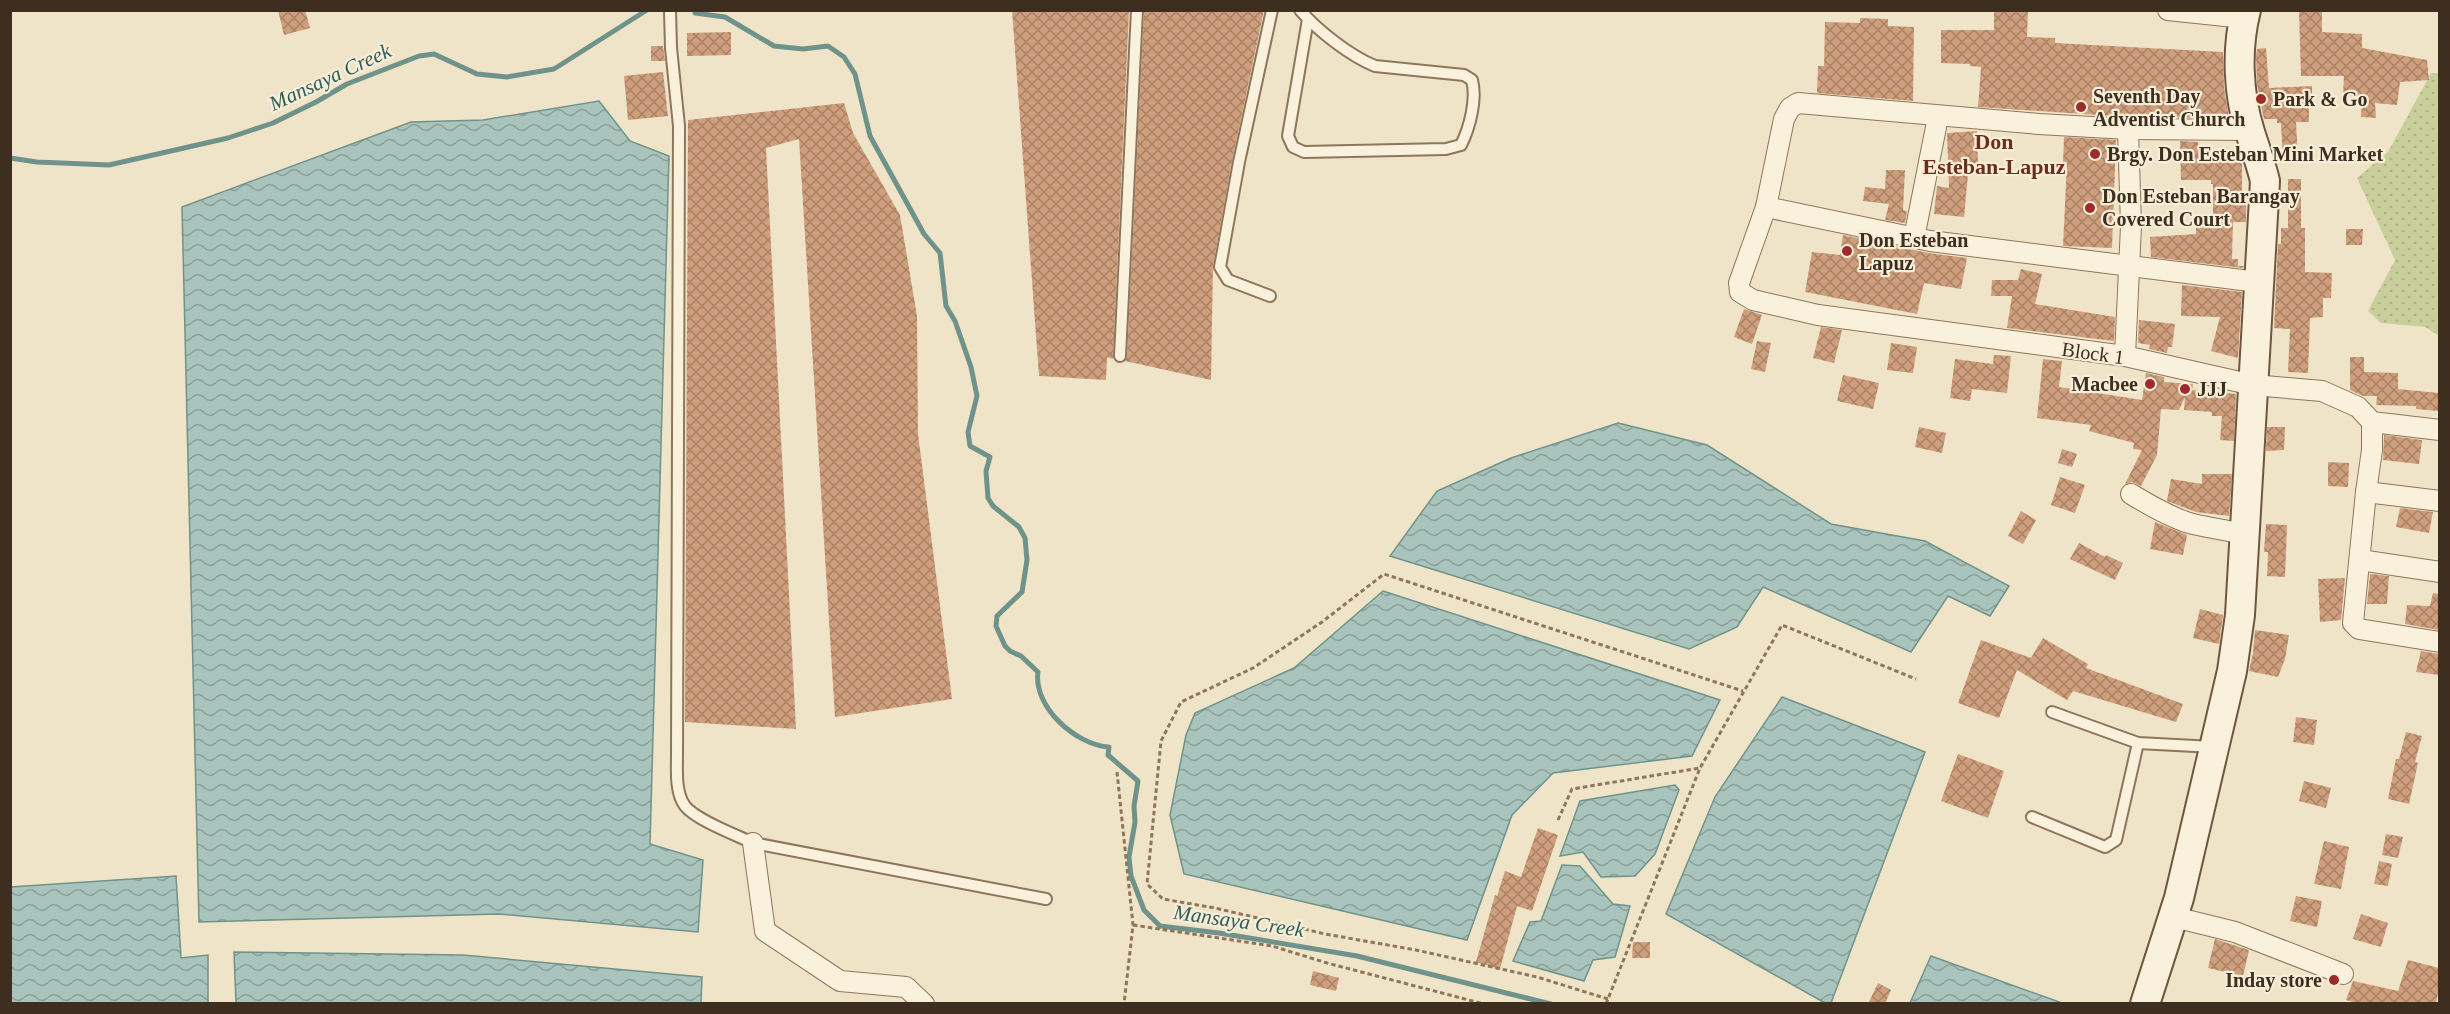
<svg xmlns="http://www.w3.org/2000/svg" width="2450" height="1014" viewBox="0 0 2450 1014" font-family="Georgia,serif">
<defs>
<pattern id="grass-dots" width="8" height="8" patternUnits="userSpaceOnUse" patternTransform="scale(1.5)"><rect width="8" height="8" fill="#c9cf9b"/><path d="M2 2h.1M6 6h.1" fill="none" stroke="#aeb285" stroke-width="1.8" stroke-linecap="round"/></pattern>
<pattern id="water-waves" width="16" height="10" patternUnits="userSpaceOnUse" patternTransform="scale(1.5)"><rect width="16" height="10" fill="#a9c4bc"/><path d="M0 5q4-4 8 0t8 0" fill="none" stroke="#8ba098"/></pattern>
<pattern id="building-cross-hatch" width="8" height="8" patternUnits="userSpaceOnUse" patternTransform="scale(1.5)"><rect width="8" height="8" fill="#cf9f7d"/><path d="M0 0l8 8M0 8l8-8" fill="none" stroke="#a98266"/></pattern>
</defs>
<rect width="100%" height="100%" fill="#f0e4c8"/>
<!-- grass -->
<path fill="url(#grass-dots)" d="M2431,73H2439V336L2425,327L2381,323L2368,311L2395,260L2357,178L2388,152Z"/>
<!-- water -->
<g fill="url(#water-waves)" stroke="#6f938a" stroke-width="1.5">
<path d="M599,101L630,141L669,156L650,844L703,860L698,932L499,914L199,922L182,207L411,122L483,120Z"/>
<path d="M1618,423L1707,445L1831,524L1925,541L2009,586L1990,616L1948,596L1911,652L1763,587L1737,627L1689,649L1390,556L1437,491L1511,458Z"/>
<path d="M1383,591L1720,700L1692,756L1553,773L1512,815L1467,940L1184,874L1170,815L1186,735L1195,713L1294,668Z"/>
<path d="M1782,697L1925,752L1831,1003H1825L1666,914L1715,797Z"/>
<path d="M1675,785L1679,790L1655,854L1635,876L1601,877L1583,852L1560,856L1580,801Z"/>
<path d="M1562,865L1580,866L1613,904L1630,906L1615,957L1593,960L1584,981L1513,961L1530,922L1541,921Z"/>
<path d="M176,876L181,958L208,955V1003H11V887Z"/>
<path d="M234,952L463,955L702,977L701,1003H236Z"/>
<path d="M1931,956L2062,1003H1910Z"/>
</g>
<g fill="none" stroke-linecap="round" stroke-linejoin="round">
<!-- stream -->
<g stroke="#6f938a" stroke-width="5">
<path d="M695,13L725,17L774,46L803,49L828,46L844,57L855,74L870,136L924,234L940,253L946,306L955,321L971,367L977,396L968,432L970,446L990,457L986,471L988,498L993,506L1019,527L1025,538L1027,560L1022,592L997,616L996,626L1005,646L1010,651L1021,656L1038,672C1033,707 1076,745 1109,747L1108,755L1138,781L1134,806L1135,822L1129,857L1131,876L1144,910L1160,926L1219,933L1357,956L1551,1004"/>
<path d="M10,158L37,162L109,165L228,138L273,123L316,102L347,84L419,56L434,54L477,74L507,77L554,69L647,10"/>
</g>
</g>
<!-- building -->
<g fill="url(#building-cross-hatch)">
<path d="M278,10H305L310,28L284,35Z"/>
<path d="M1012,10H1129L1113,359L1107,357L1106,380L1039,376Z"/>
<path d="M1144,10H1264L1232,161L1213,266L1211,380L1125,361L1127,356Z"/>
<path d="M1994,10H2028L2027,37L2055,38V43L2223,52L2224,88L2229,118L2128,117L1978,107L1981,67L1970,66V64L1941,63V30H1994Z"/>
<path d="M2299,10H2322V32L2362,34V48L2427,60L2429,80L2400,82L2397,105L2375,103L2376,118L2361,117L2362,96L2343,95L2344,76H2301Z"/>
<path d="M1860,18L1888,19V26L1914,27L1913,101L1817,93L1818,66H1824L1825,22L1860,23Z"/>
<path d="M731,32V55L687,56V33Z"/>
<path d="M651,46H663L665,61H651Z"/>
<path d="M2266,48L2269,88L2312,86V107H2309V122H2296L2298,158L2283,159L2281,123H2277V119H2264L2257,85L2256,56L2257,49Z"/>
<path d="M663,72L668,116L628,120L624,76Z"/>
<path d="M844,103L853,133L900,215L917,316L918,434L952,699L835,717L799,139L766,148L796,729L685,722L688,120Z"/>
<path d="M1977,131L1978,164H1969L1964,217L1934,214L1937,186L1949,188L1947,133Z"/>
<path d="M2064,137L2116,140L2112,248L2063,246L2067,163H2063Z"/>
<path d="M2180,141L2198,142L2199,158L2242,160V195H2246V222H2233L2232,259H2238V266H2244L2243,268L2151,257L2150,237L2196,234V227L2213,228V184H2211V180H2181Z"/>
<path d="M1886,170H1905L1903,210L1907,211L1905,223L1885,220L1889,204L1863,201L1865,187L1885,189Z"/>
<path d="M2288,179H2301V228H2305V272L2332,273L2331,298H2323V317L2310,318L2308,373L2288,372L2290,329L2274,328L2278,244H2281V228H2288Z"/>
<path d="M2346,229H2363L2362,245H2346Z"/>
<path d="M1843,235L1928,253L1967,258L1961,289L1924,283L1917,314L1805,292L1812,252L1840,255Z"/>
<path d="M2021,269L2042,274L2035,304L2115,317L2114,341L2007,328L2012,296H1991L1992,280H2018Z"/>
<path d="M2182,285L2242,292L2238,358L2211,351L2220,317L2181,316Z"/>
<path d="M1744,309L1762,315L1752,344L1734,337Z"/>
<path d="M2139,320L2175,324L2172,347H2168L2167,353L2149,349L2150,345L2138,343Z"/>
<path d="M1821,327L1842,330L1834,363L1813,358Z"/>
<path d="M1757,341L1771,343L1765,372L1751,369Z"/>
<path d="M1891,343L1917,347L1913,373L1887,370Z"/>
<path d="M1994,355L2011,356L2007,393L1972,389L1970,401L1950,398L1955,359L1993,364Z"/>
<path d="M2350,357H2364V372L2398,373V389L2439,393V411L2416,409V406L2376,405L2377,396H2363L2350,390Z"/>
<path d="M2043,359L2062,361L2059,387L2142,400L2146,373L2164,377V382L2193,384L2192,390L2236,394L2234,441L2220,440L2222,416H2212V412L2184,410L2185,397L2179,410L2161,409L2157,455L2141,486L2132,482L2125,484L2142,450L2133,449L2134,443L2089,431L2091,425L2037,418Z"/>
<path d="M1843,375L1879,383L1873,409L1837,401Z"/>
<path d="M1919,427L1946,433L1942,453L1915,447Z"/>
<path d="M2267,427H2285L2284,450L2266,451Z"/>
<path d="M2384,435L2422,440L2419,464L2383,460Z"/>
<path d="M2062,449L2077,454L2072,467L2058,463Z"/>
<path d="M2328,462L2349,463L2348,487L2328,486Z"/>
<path d="M2202,474H2232L2229,516L2196,512L2167,501L2171,479L2202,484Z"/>
<path d="M2060,477L2085,485L2075,513L2051,505Z"/>
<path d="M2400,508L2433,512L2429,533L2396,527Z"/>
<path d="M2021,511L2036,520L2023,544L2008,536Z"/>
<path d="M2155,522L2187,535L2183,555L2150,549Z"/>
<path d="M2266,524L2287,525L2285,577L2267,576L2268,552H2264Z"/>
<path d="M2079,543L2105,557L2106,555L2123,563L2115,580L2070,559Z"/>
<path d="M2370,574L2389,576L2387,604H2367Z"/>
<path d="M2345,578L2341,620L2320,622L2318,579Z"/>
<path d="M2433,593L2439,594V630L2405,624L2407,605L2430,606Z"/>
<path d="M2200,609L2223,615L2219,644L2193,638Z"/>
<path d="M2255,630L2289,635L2285,659L2278,677L2249,671L2253,653Z"/>
<path d="M2043,638L2088,664L2086,668L2183,704L2176,722L2073,691L2067,700L2017,670L1999,718L1958,703L1981,640L2031,658Z"/>
<path d="M2421,651L2439,654V675L2416,672Z"/>
<path d="M2296,717L2317,720L2314,745L2293,742Z"/>
<path d="M2406,732L2422,736L2415,762L2418,763L2409,804L2388,799L2396,759H2399Z"/>
<path d="M1958,754L2004,771L1988,818L1941,801Z"/>
<path d="M2304,781L2331,788L2326,808L2299,801Z"/>
<path d="M1538,828L1558,835L1532,911L1517,906L1500,969L1476,962L1495,895L1497,896L1505,871L1521,877Z"/>
<path d="M2386,834L2403,837L2398,858L2382,855Z"/>
<path d="M2324,841L2349,847L2341,889L2314,884Z"/>
<path d="M2379,861L2392,864L2388,886L2374,884Z"/>
<path d="M2296,896L2322,901L2317,927L2290,921Z"/>
<path d="M2361,914L2388,923L2381,947L2353,939Z"/>
<path d="M2215,939L2249,950L2243,976L2208,968Z"/>
<path d="M1633,942H1650V958H1632Z"/>
<path d="M2408,960L2439,968V987L2436,1004H2360L2346,1000L2353,981L2398,991Z"/>
<path d="M1313,971L1339,978L1336,991L1310,985Z"/>
<path d="M1878,983L1891,990L1885,1004H1868Z"/>
</g>
<g fill="none" stroke-linecap="round" stroke-linejoin="round">
<defs>
<g id="lane">
<path d="M670,10L671,48L679,126L677,754C677,770 675,793 685,806C696,820 736,835 753,843L1046,899"/>
<path d="M1300,10C1317,30 1350,56 1375,66L1464,75L1472,80C1477,99 1470,127 1461,145L1446,149L1304,152L1293,147L1288,136L1308,19"/>
<path d="M1270,296L1228,280L1220,267L1239,162L1272,10"/>
<path d="M1120,356L1137,10"/>
<path d="M2052,712L2138,743L2214,747"/>
<path d="M2032,817L2105,847L2116,840L2138,743"/>
</g>
<g id="street">
<path d="M2168,10L2244,18"/>
<path d="M2249,130L2128,129L2039,124L1798,103L1790,108L1784,119L1766,207L1739,283L1740,292L1753,300L1818,315L2125,356L2253,385L2322,391L2358,407L2372,422L2440,430"/>
<path d="M1766,207L1930,241L2258,282"/>
<path d="M1914,238L1938,117"/>
<path d="M2125,356L2131,226L2128,129"/>
<path d="M2372,422V450L2366,492L2353,623L2359,629L2440,642"/>
<path d="M2366,492L2440,501"/>
<path d="M2131,494C2149,505 2166,515 2186,522C2205,528 2226,529 2245,535"/>
<path d="M2360,560L2440,572"/>
<path d="M753,843L765,931L840,981L906,987L924,1004"/>
<path d="M2174,917L2235,932L2343,974"/>
</g>
<path id="secondary" d="M2145,1004L2179,898L2232,671L2240,615L2265,181C2261,164 2255,148 2250,132C2238,94 2236,49 2246,10"/>
</defs>
<!-- lane casing -->
<use href="#lane" stroke="#8d765c" stroke-width="14"/>
<!-- street casing -->
<use href="#street" stroke="#8d765c" stroke-width="22"/>
<!-- secondary casing -->
<use href="#secondary" stroke="#6f573f" stroke-width="32"/>
<!-- path -->
<g stroke="#8d765c" stroke-width="3" stroke-dasharray="4.5 3" stroke-linecap="butt">
<path d="M1117,772L1133,925L1124,1004"/>
<path d="M1558,820L1572,789L1700,768"/>
<path d="M1133,925L1272,946L1327,963L1484,1004"/>
<path d="M1608,999L1537,977L1416,950L1325,934L1215,908L1163,899L1147,884L1161,741L1181,702L1253,668L1322,622L1384,574L1743,691"/>
<path d="M1606,1004L1700,768L1782,625L1916,679"/>
</g>
<!-- lane -->
<use href="#lane" stroke="#faf1dc" stroke-width="10"/>
<!-- street -->
<use href="#street" stroke="#faf1dc" stroke-width="20"/>
<!-- secondary -->
<use href="#secondary" stroke="#faf1dc" stroke-width="28"/>
</g>
<!-- markers -->
<g fill="#9e2a2b" stroke="#f7eed8" stroke-width="2">
<circle cx="2261" cy="99" r="6"/>
<circle cx="2081" cy="107" r="6"/>
<circle cx="2095" cy="154" r="6"/>
<circle cx="2090" cy="208" r="6"/>
<circle cx="1847" cy="251" r="6"/>
<circle cx="2150" cy="384" r="6"/>
<circle cx="2185" cy="389" r="6"/>
<circle cx="2334" cy="980" r="6"/>
</g>
<g text-anchor="middle" stroke-width="4.5" stroke-linejoin="round" paint-order="stroke">
<!-- poi labels -->
<g font-size="20" font-weight="bold" fill="#3d2e20" stroke="#f7eed8" text-anchor="start">
<text x="2093" y="103">Seventh Day<tspan x="2093" dy="23">Adventist Church</tspan></text>
<text x="2273" y="106">Park &amp; Go</text>
<text x="2107" y="161">Brgy. Don Esteban Mini Market</text>
<text x="2102" y="203">Don Esteban Barangay<tspan x="2102" dy="23">Covered Court</tspan></text>
<text x="1859" y="247">Don Esteban<tspan x="1859" dy="23">Lapuz</tspan></text>
<text x="2138" y="391" text-anchor="end">Macbee</text>
<text x="2197" y="396">JJJ</text>
<text x="2322" y="987" text-anchor="end">Inday store</text>
</g>
<!-- street labels -->
<g font-size="20" fill="#3d2e20" stroke="#f7eed8">
<text transform="translate(2093 353) rotate(8)" y="7">Block 1</text>
</g>
<!-- water labels -->
<g font-size="21" font-style="italic" fill="#2f5d5a" stroke="#f7eed8">
<text transform="translate(330 77) rotate(-25)" y="7">Mansaya Creek</text>
<text transform="translate(1239 921) rotate(8)" y="7">Mansaya Creek</text>
</g>
<!-- quarter labels -->
<g font-size="22" font-weight="bold" fill="#6b2e1e" stroke="#f7eed8">
<text x="1994" y="149">Don<tspan x="1994" dy="25">Esteban-Lapuz</tspan></text>
</g>
</g>
<!-- border -->
<rect width="2450" height="1014" fill="none" stroke="#3d2e20" stroke-width="24"/>
</svg>
